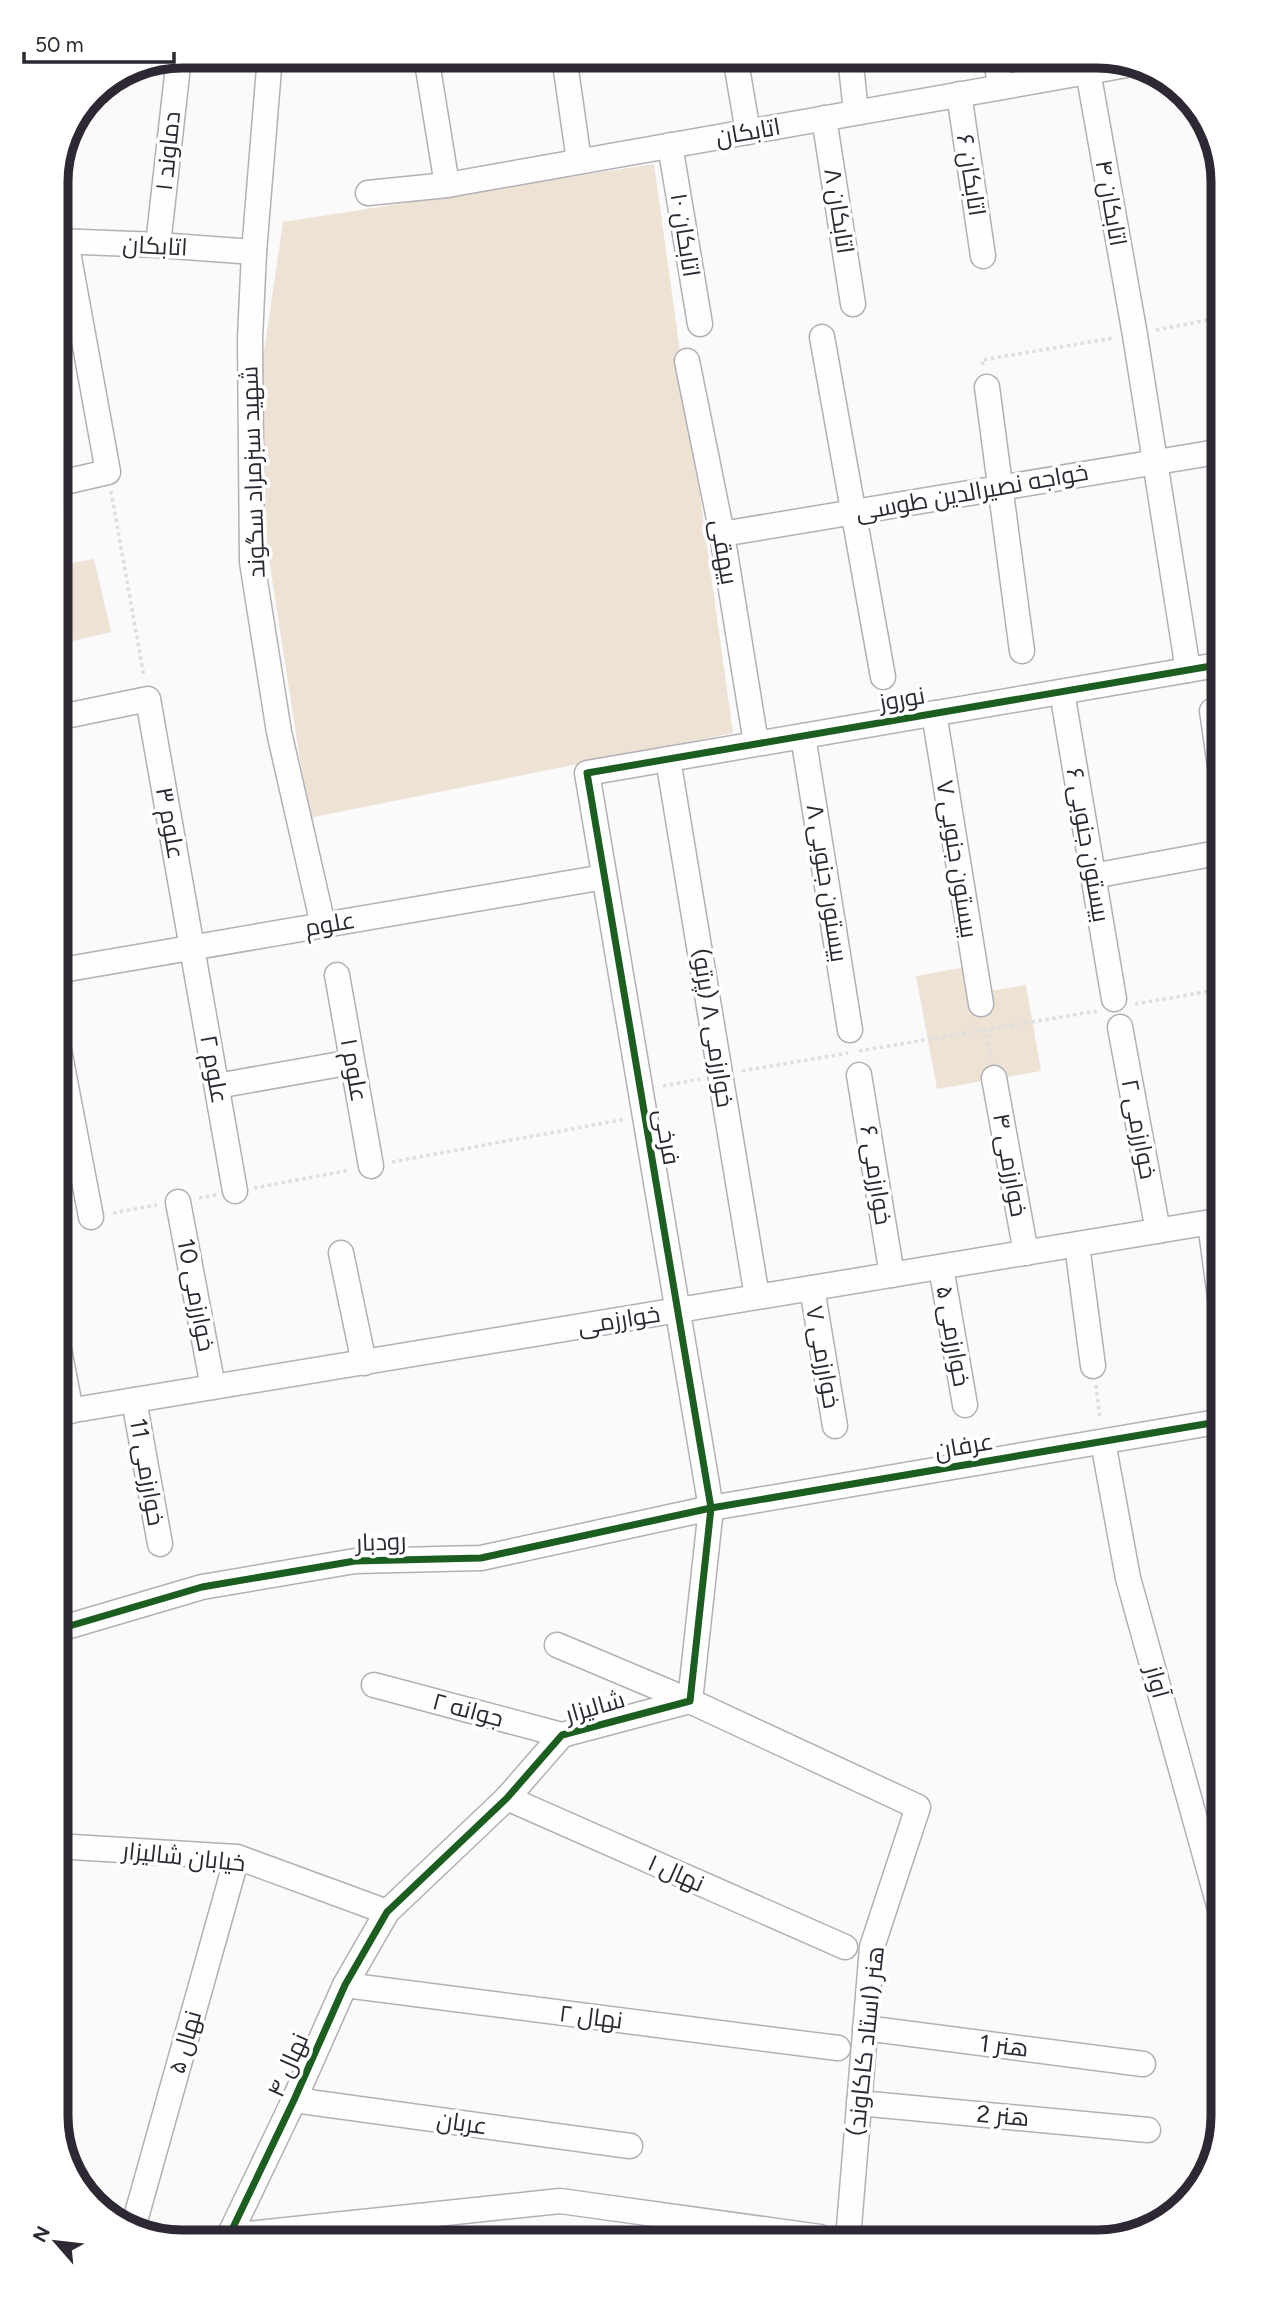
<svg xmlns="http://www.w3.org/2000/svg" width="1279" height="2298" viewBox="0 0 1279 2298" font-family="Figtree,Cairo,sans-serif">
<rect width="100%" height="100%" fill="#fafafa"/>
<!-- green -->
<g fill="#eee2d5">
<path d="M654,164L733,733L309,818L266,540L260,379L283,222Z"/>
<path d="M94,559L111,632L56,645V566Z"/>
<path d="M983,964L990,991L1026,985L1041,1071L937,1089L916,976Z"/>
</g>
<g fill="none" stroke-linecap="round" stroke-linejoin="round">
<defs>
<g id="minor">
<path d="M270,56L254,252L250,339L252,562L279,732L323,925"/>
<path d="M426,56L447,185"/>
<path d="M564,56L579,161"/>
<path d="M735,56L748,132"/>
<path d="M850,56L856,112"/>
<path d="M996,56L1000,87"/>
<path d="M1088,71L1135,335L1188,670"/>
<path d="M959,94L983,256"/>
<path d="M824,118L853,304"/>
<path d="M670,145L700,324"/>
<path d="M368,193L447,185L1127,65"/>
<path d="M56,241L158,245L254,252"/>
<path d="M158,245L179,57"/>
<path d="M822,337L883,677"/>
<path d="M687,361L722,534L756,743"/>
<path d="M987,387L1022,651"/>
<path d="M56,484L108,472L66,241"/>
<path d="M722,534L1223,451"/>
<path d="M1062,692L1114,999"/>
<path d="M1212,711L1223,787"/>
<path d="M934,713L981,1004"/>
<path d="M56,718L148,699L235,1191"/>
<path d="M803,736L850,1030"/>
<path d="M668,759L757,1297"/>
<path d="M1093,876L1223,852"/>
<path d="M56,971L604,877"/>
<path d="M337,975L371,1166"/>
<path d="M1120,1027L1158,1231"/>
<path d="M56,1034L91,1217"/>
<path d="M859,1075L892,1275"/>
<path d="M994,1078L1026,1253"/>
<path d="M217,1086L352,1062"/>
<path d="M178,1202L213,1387"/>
<path d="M1210,1223L1223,1320"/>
<path d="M1077,1245L1093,1366"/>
<path d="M341,1253L364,1363"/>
<path d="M941,1267L965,1405"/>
<path d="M812,1288L835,1426"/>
<path d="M56,1334L71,1411"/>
<path d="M134,1400L160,1544"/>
<path d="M56,1413L1223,1220"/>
<path d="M1103,1442L1128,1578L1223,1920"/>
<path d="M56,1630L202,1587L355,1561L481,1558L711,1508L1223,1421"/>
<path d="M557,1645L690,1701L918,1807L872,1947L848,2239L865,2242"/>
<path d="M374,1685L562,1735"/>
<path d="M507,1798L845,1947"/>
<path d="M56,1846L237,1857L387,1912"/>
<path d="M345,1985L838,2048"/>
<path d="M865,2028L1143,2064"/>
<path d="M294,2100L630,2146"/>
<path d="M859,2103L1148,2130"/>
<path d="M133,2228L237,1857"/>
<path d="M211,2242L229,2236L560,2201L820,2237"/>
<path d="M229,2242V2236L294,2100L345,1985L387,1912L507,1798L562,1735L690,1701L711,1508L587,773L1223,664"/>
</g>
</defs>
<!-- minor casing -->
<use href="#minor" stroke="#b2b0b5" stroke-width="27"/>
<!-- path -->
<g stroke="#dedede" stroke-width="3.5" stroke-dasharray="3.5 3.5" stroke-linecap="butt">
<path d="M1156,330L1223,317"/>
<path d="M983,365L982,360L1114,338"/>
<path d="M111,491L144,677"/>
<path d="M1135,1004L1223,989"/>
<path d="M985,1028L991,1058"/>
<path d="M859,1051L1097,1011"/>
<path d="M742,1071L848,1053"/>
<path d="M663,1086L700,1079"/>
<path d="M392,1162L626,1119"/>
<path d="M254,1188L350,1170"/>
<path d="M199,1198L216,1195"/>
<path d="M113,1213L157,1205"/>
<path d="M56,1224L71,1221"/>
<path d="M1096,1385L1100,1419"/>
</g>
<!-- minor -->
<use href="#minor" stroke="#fefefe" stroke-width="24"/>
<defs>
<g id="cycleway">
<path d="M56,1630L202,1587L355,1561L481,1558L711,1508L1223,1421"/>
<path d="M229,2242V2236L294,2100L345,1985L387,1912L507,1798L562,1735L690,1701L711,1508L587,773L1223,664"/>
</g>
</defs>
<!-- cycleway casing -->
<use href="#cycleway" stroke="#fff" stroke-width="11"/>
<!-- cycleway -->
<use href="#cycleway" stroke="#1b5e20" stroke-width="7"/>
</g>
<g text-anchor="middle" stroke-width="7" stroke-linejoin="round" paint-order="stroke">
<!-- street labels -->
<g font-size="24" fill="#2e2834" stroke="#fff">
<text transform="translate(748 132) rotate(-10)" y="8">اتابکان</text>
<text transform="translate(168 151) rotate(-84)" y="8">دماوند ۱</text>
<text transform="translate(971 175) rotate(81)" y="8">اتابکان ۶</text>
<text transform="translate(1111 203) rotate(80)" y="8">اتابکان ۴</text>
<text transform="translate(839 211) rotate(81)" y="8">اتابکان ۸</text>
<text transform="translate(685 235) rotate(81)" y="8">اتابکان ۱۰</text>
<text transform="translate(155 246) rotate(3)" y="8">اتابکان</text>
<text transform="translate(253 472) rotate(-92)" y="8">شهید سبزمراد سگوند</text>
<text transform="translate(972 492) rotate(-10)" y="8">خواجه نصیرالدین طوسی</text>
<text transform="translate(724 552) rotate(80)" y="8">بیهقی</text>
<text transform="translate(902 699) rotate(-10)" y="8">نوروز</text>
<text transform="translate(170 823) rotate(80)" y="8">علوم ۳</text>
<text transform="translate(1088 845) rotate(80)" y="8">بیستون جنوبی ۶</text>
<text transform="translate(957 859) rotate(81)" y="8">بیستون جنوبی ۷</text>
<text transform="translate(827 883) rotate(81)" y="8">بیستون جنوبی ۸</text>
<text transform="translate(330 924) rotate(-10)" y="8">علوم</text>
<text transform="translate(713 1028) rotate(81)" y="8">خوارزمی ۸ (پرتو)</text>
<text transform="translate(214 1069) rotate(80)" y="8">علوم ۲</text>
<text transform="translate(354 1070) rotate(80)" y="8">علوم ۱</text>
<text transform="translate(1139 1129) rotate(79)" y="8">خوارزمی ۲</text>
<text transform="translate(667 1137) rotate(80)" y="8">فرخی</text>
<text transform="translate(1010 1165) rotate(80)" y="8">خوارزمی ۴</text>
<text transform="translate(876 1175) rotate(81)" y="8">خوارزمی ۶</text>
<text transform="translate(196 1295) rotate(79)" y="8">خوارزمی 10</text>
<text transform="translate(619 1320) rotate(-9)" y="8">خوارزمی</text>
<text transform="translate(953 1336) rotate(80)" y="8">خوارزمی ۵</text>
<text transform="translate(823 1357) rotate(80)" y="8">خوارزمی ۷</text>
<text transform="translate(964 1446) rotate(-10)" y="8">عرفان</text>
<text transform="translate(147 1472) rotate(80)" y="8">خوارزمی 11</text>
<text transform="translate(381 1542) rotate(-2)" y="8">رودبار</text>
<text transform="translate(1157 1682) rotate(75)" y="8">آواز</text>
<text transform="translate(595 1707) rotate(-16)" y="8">شالیزار</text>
<text transform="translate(468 1710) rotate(15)" y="8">جوانه ۲</text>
<text transform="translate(184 1857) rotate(6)" y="8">خیابان شالیزار</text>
<text transform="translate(676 1873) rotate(24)" y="8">نهال ۱</text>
<text transform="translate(591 2017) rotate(7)" y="8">نهال ۲</text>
<text transform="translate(866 2041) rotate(-84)" y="8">هنر (استاد کاکاوند)</text>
<text transform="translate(185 2042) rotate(-74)" y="8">نهال ۵</text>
<text transform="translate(1004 2046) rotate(7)" y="8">هنر 1</text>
<text transform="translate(288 2065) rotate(-66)" y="8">نهال ۴</text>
<text transform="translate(1003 2116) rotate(5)" y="8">هنر 2</text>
<text transform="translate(462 2123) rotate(8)" y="8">عربان</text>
</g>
</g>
<!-- crop -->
<path d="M0 0H1279V2298H0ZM182 68H1097A114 114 0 0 1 1211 182V2116A114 114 0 0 1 1097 2230H182A114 114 0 0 1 68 2116V182A114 114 0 0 1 182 68Z" fill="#fff" fill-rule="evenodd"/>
<path fill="none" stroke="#2e2834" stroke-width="9" d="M182 68H1097A114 114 0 0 1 1211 182V2116A114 114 0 0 1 1097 2230H182A114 114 0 0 1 68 2116V182A114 114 0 0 1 182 68Z"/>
<!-- north arrow -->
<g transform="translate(56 2242) rotate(298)" stroke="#ffffff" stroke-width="5" paint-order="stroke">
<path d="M0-5L12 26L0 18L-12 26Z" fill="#2e2834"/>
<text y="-10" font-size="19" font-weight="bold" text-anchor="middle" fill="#2e2834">N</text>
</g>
<!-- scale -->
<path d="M24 52v10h150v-10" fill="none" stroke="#2e2834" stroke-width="3.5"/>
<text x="35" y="52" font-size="21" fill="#2e2834" stroke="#ffffff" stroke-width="5" paint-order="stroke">50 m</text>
</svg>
